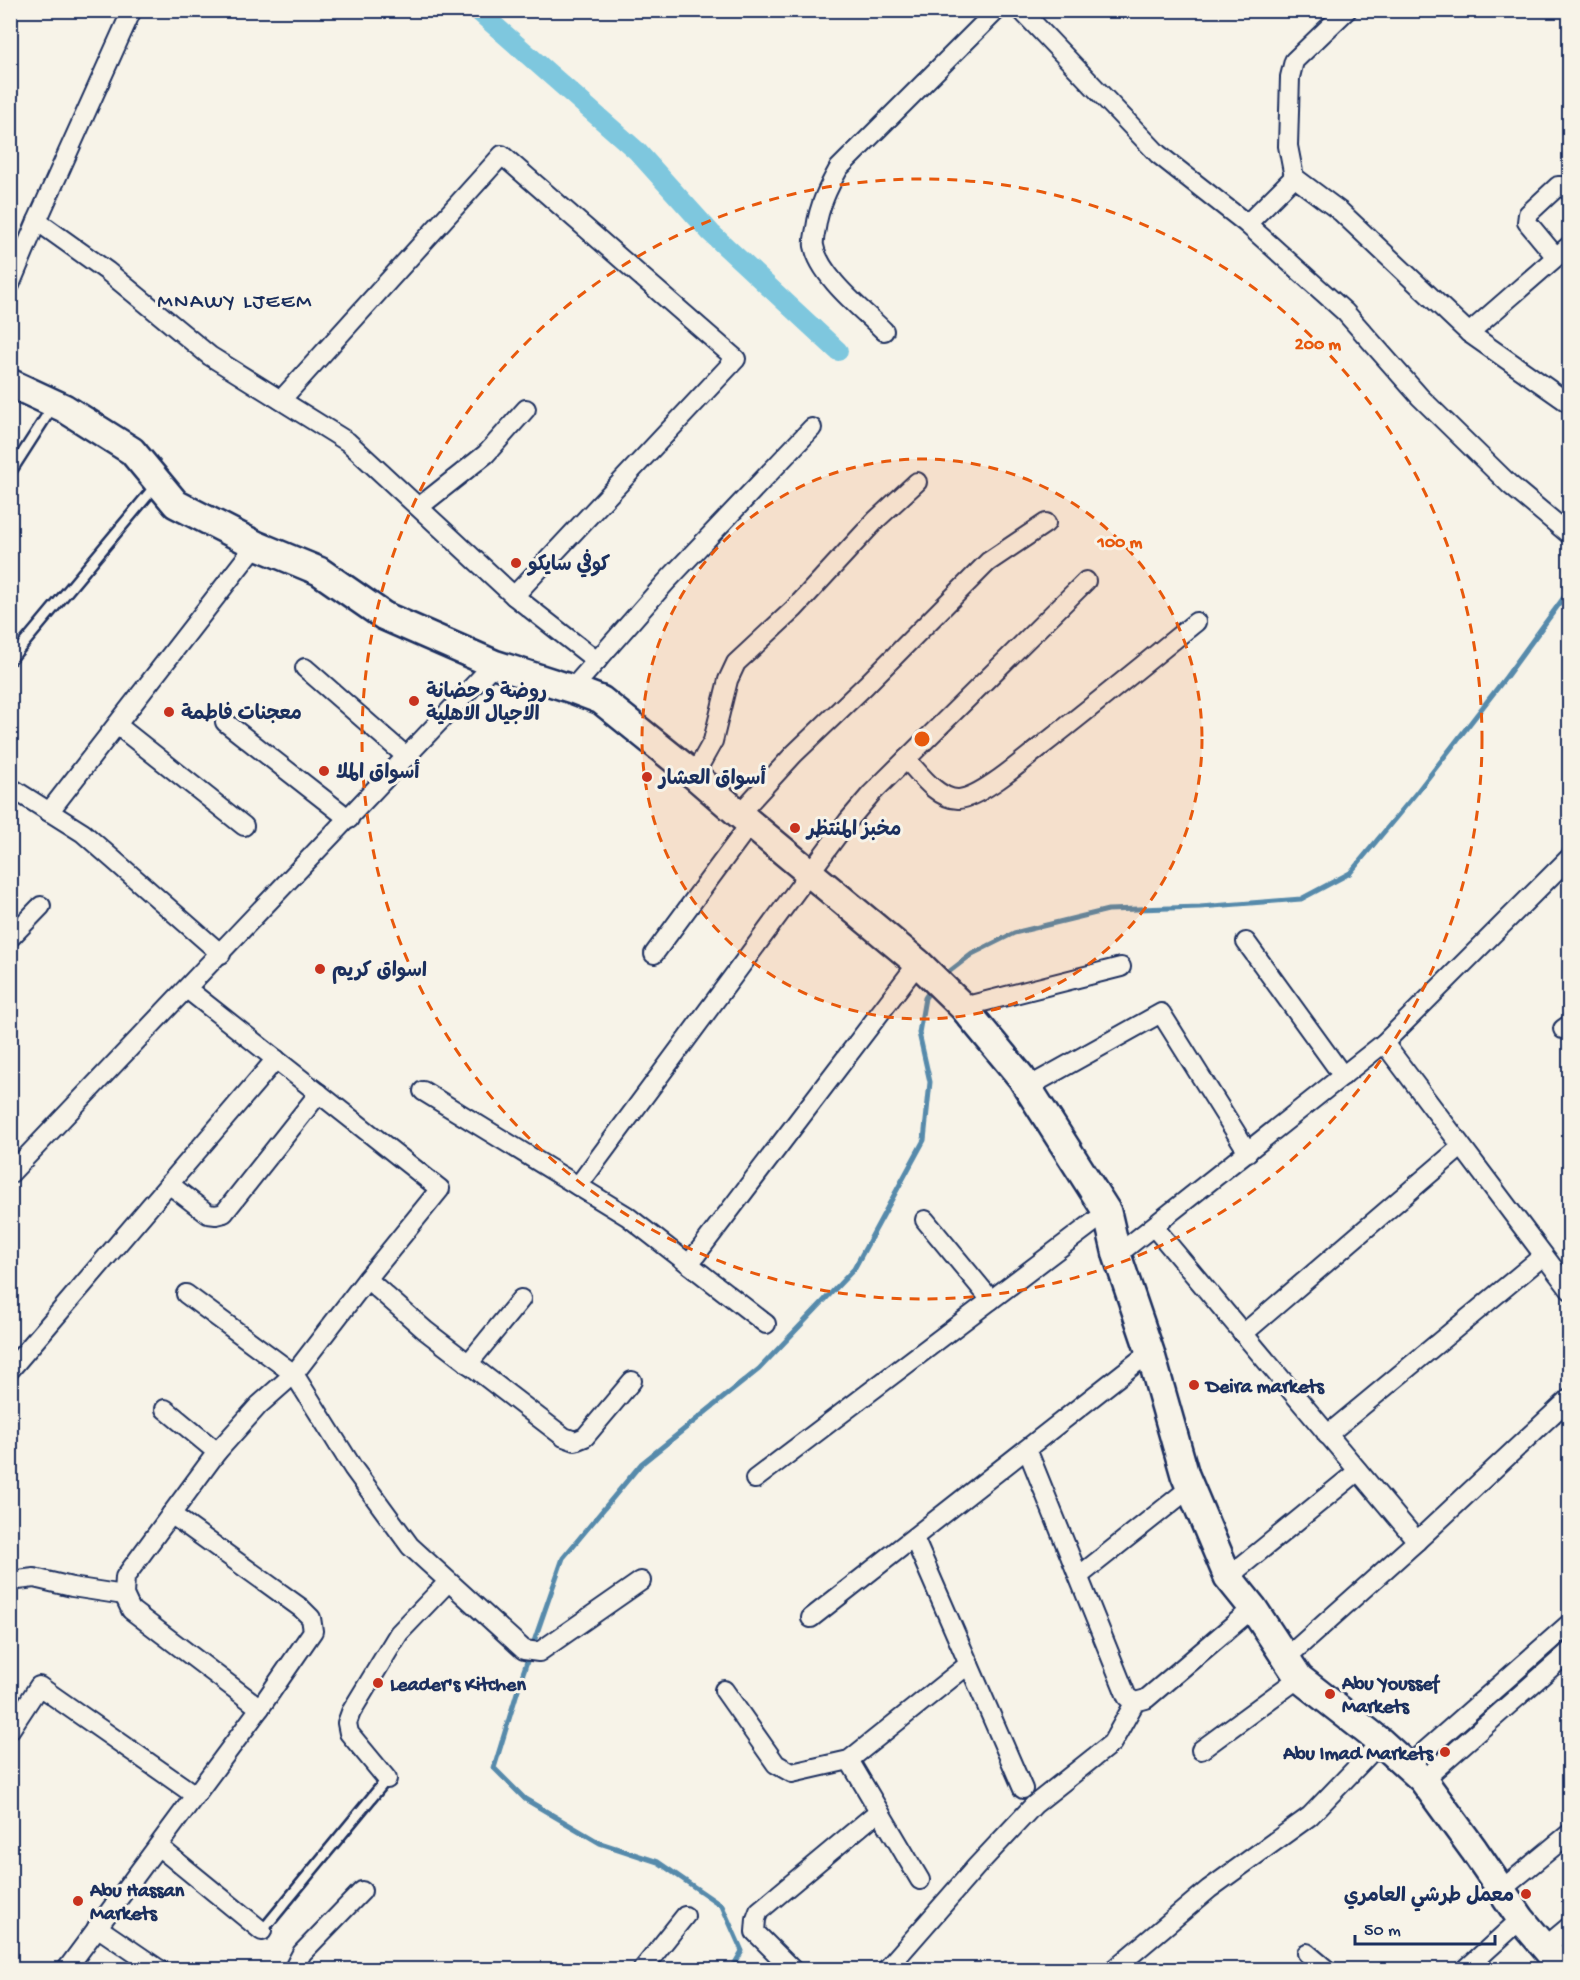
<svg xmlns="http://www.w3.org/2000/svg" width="1580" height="1980" viewBox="0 0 1580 1980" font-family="'Gochi Hand','Playpen Sans Arabic',sans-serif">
<rect width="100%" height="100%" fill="#f7f3e8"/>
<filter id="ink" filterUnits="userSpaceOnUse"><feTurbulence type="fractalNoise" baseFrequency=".0167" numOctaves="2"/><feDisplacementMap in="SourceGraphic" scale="12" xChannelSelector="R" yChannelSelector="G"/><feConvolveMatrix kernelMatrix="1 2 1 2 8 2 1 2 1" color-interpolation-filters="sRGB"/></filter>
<g filter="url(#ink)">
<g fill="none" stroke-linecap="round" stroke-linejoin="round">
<!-- stream -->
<g stroke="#568aab" stroke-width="5">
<path d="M950,971L972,954L1014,933L1108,910L1200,907L1301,899L1350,873L1417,792L1506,677L1570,589"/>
<path d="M731,1970L742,1951L722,1906L658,1862L600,1843L525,1799L494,1768L523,1673L563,1558L641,1464L759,1369L854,1269L924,1140L930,1082L919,1033L925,998L931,989"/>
</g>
<!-- canal -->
<path stroke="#7ec7de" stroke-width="20" d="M477,10L637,151L711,233L838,351"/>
<defs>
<g id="lane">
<path d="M10,473L53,406"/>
<path d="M10,660L157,484"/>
<path d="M262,1931L387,1779"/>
</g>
<g id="street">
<path d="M1021,10L1158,154L1247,224L1345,312L1420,397L1509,484L1570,535"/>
<path d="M1294,177L1288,146L1290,77L1294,61L1347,10"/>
<path d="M37,221L107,271L210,356L348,442L514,596L597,661"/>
<path d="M1247,224L1294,177L1341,212L1469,333L1570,404"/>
<path d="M1556,257L1527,222L1528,214L1558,186H1565L1570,192"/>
<path d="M10,285L37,221L132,10"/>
<path d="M884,331C863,310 820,277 814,246C813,241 815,234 816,228C819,206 828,188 839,168L997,10"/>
<path d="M1469,333L1570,245"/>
<path d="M281,400L502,155L736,359L514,596"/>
<path d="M419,507L486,454L526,409"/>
<path d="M305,668L407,757"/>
<path d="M572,689L666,582L812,428"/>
<path d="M225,722L349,819"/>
<path d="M117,725L244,826"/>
<path d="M906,759C919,773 938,800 959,799C981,797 1021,762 1039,748C1092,707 1144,664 1196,622"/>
<path d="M694,775L713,741L728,680L736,663L794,609L876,520L917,482"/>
<path d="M10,787L83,833L221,954"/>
<path d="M49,812L256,545"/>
<path d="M739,814L794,754L866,685L988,562L1046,523"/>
<path d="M10,938L41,906"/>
<path d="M1246,942L1343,1076"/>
<path d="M654,954L750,824"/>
<path d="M187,989L440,1189L367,1279L294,1374L259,1405L217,1452L125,1577L124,1595L131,1610L260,1708"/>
<path d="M963,1007L1121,967"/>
<path d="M1563,1029L1570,1024"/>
<path d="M1384,1043L1570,1290"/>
<path d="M1028,1087L1161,1013L1248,1152"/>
<path d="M423,1091L627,1216L766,1324"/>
<path d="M10,1174L494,664"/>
<path d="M169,1184L208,1214L216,1215L224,1213L319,1093"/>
<path d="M578,1186L848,821L871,794L1086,581"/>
<path d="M925,1220L991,1300"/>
<path d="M1154,1227L1417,1541"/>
<path d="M1117,1255L1384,1043L1570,857"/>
<path d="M689,1264L918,963"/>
<path d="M367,1279L426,1331L564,1437L575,1441L585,1437L632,1381"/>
<path d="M186,1294L294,1374L353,1468L410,1546L524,1650L539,1652L641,1581"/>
<path d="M1243,1334L1461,1147"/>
<path d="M468,1364L521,1299"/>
<path d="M10,1370L276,1059"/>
<path d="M165,1409L217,1452"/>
<path d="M1327,1435L1543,1256"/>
<path d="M1027,1449L1127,1697L1135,1702L1146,1699L1253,1608"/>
<path d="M755,1479L1107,1212"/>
<path d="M914,1538L1023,1789"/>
<path d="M1079,1576L1191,1487"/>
<path d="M1228,1577L1358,1471"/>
<path d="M10,1581L34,1578L72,1587L124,1595"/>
<path d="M811,1618L1150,1352"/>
<path d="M1286,1658L1417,1541L1570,1398"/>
<path d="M724,1690L776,1764L792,1773L849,1760L969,1664"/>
<path d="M10,1730L39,1686L195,1795"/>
<path d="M1201,1750L1299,1678"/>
<path d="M849,1760L920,1880"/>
<path d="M1409,1765L1570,1623"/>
<path d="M387,1779L349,1733L347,1723L351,1712L399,1633L448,1582"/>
<path d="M1423,1780L1570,1651"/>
<path d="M158,1846L262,1931"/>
<path d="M1501,1890L1570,1833"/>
<path d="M97,1927L160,1970"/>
<path d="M1545,1947L1570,1926"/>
<path d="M1307,1953L1327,1970"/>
<path d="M66,1970L260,1708L313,1631L311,1618L301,1608L171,1514"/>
<path d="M293,1970L302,1953L362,1891"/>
<path d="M642,1970L685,1916"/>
<path d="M793,1970L755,1932L756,1919L759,1911L879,1811"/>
<path d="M886,1970L976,1867L1034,1805L1112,1743L1135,1702"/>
<path d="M1113,1970L1209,1889L1310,1816L1381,1742"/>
<path d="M1465,1970L1521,1919"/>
</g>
<path id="secondary" d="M10,383L64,408L132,451L176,504L256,545L319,571L384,616L494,664L572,689L601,700L694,775L739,814L918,963L963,1007L1021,1077L1107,1212L1117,1255L1150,1352L1185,1475L1228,1577L1253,1608L1299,1678L1381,1742L1423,1780L1474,1850L1521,1919L1564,1970"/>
</defs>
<!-- lane casing -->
<use href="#lane" stroke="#1b2f5e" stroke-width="14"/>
<!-- street casing -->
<use href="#street" stroke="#1b2f5e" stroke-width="22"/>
<!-- secondary casing -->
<use href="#secondary" stroke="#1b2f5e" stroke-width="32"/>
<!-- lane -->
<use href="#lane" stroke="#f7f3e8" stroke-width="9"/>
<!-- street -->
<use href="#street" stroke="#f7f3e8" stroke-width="18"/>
<!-- secondary -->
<use href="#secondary" stroke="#f7f3e8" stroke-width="27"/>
</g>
</g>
<!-- distance rings -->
<circle cx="922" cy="739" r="280" fill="#e8590c" fill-opacity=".12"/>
<g fill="none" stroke="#e8590c" stroke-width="3" stroke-dasharray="10 8">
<circle cx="922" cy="739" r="280"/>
<circle cx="922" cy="739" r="560"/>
</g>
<!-- markers -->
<g fill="#c8321e" stroke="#f7f3e8" stroke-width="2">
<circle cx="516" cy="563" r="6"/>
<circle cx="414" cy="701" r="6"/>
<circle cx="169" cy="712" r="6"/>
<circle cx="324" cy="771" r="6"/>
<circle cx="647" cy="777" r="6"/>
<circle cx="795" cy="828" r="6"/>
<circle cx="320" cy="969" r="6"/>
<circle cx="1194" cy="1385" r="6"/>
<circle cx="378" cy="1683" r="6"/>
<circle cx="1330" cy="1694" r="6"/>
<circle cx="1445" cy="1752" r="6"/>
<circle cx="1526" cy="1894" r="6"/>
<circle cx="78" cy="1901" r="6"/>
</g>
<g text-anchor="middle" stroke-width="6" stroke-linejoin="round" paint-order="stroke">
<!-- poi labels -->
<g font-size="20" font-weight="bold" fill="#1b2f5e" stroke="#f7f3e8" text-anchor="start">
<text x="528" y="570">كوفي سايكو</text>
<text x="426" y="697">روضة و حضانة<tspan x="426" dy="23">الاجيال الاهلية</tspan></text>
<text x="181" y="719">معجنات فاطمة</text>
<text x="336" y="778">أسواق الملا</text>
<text x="659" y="784">أسواق العشار</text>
<text x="807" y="835">مخبز المنتظر</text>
<text x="332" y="976">اسواق كريم</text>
<text x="1206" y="1392">Deira markets</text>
<text x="1342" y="1689">Abu Youssef<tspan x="1342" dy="23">Markets</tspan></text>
<text x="390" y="1690">Leader's Kitchen</text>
<text x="1433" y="1759" text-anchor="end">Abu Imad Markets</text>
<text x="90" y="1896">Abu Hassan<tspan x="90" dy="23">Markets</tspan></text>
<text x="1514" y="1901" text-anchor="end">معمل طرشي العامري</text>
</g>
<!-- quarter labels -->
<g font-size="22" letter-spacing="1.5" fill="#1b2f5e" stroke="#f7f3e8">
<text x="235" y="307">MNAWY LJEEM</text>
</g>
</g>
<circle cx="922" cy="739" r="9" fill="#e8590c" stroke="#f7f3e8" stroke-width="3"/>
<g font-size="18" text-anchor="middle" font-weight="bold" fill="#e8590c" stroke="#f7f3e8" stroke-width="6" stroke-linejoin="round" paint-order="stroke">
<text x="1318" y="349">200 m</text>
<text x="1120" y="547">100 m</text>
</g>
<!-- margin -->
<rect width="1580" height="1980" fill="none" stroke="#f7f3e8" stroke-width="36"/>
<rect x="18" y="18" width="1544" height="1944" fill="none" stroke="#1b2f5e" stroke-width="2" filter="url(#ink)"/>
<!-- scale -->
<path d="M1355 1935v9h140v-9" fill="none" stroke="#1b2f5e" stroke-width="3"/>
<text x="1364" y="1935" font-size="18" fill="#1b2f5e" stroke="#f7f3e8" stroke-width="4.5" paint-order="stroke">50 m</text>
</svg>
